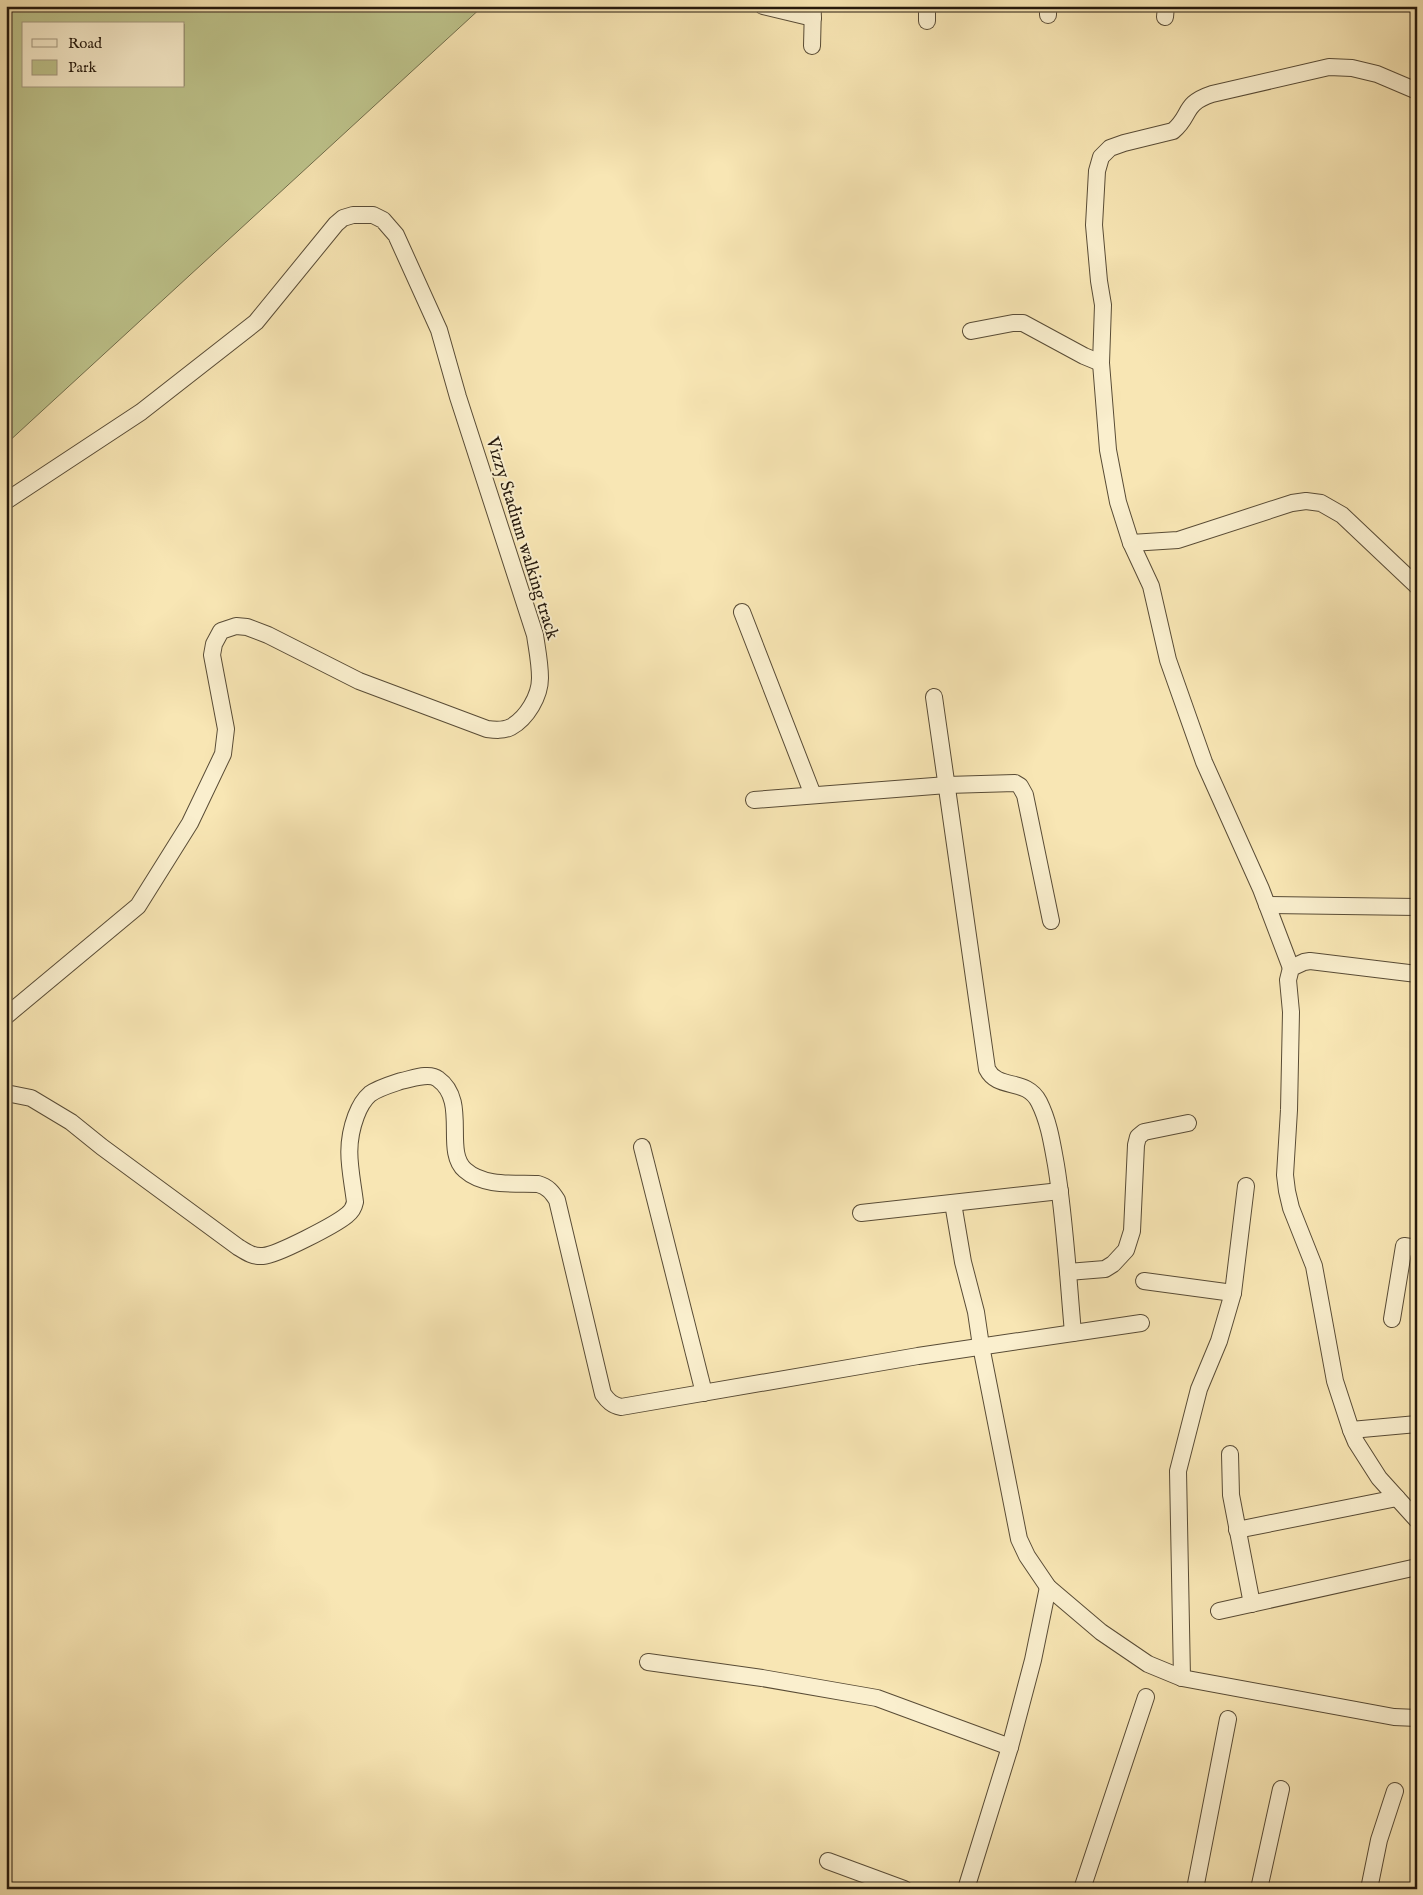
<svg xmlns="http://www.w3.org/2000/svg" width="1423" height="1895" viewBox="0 0 1423 1895" font-family="'IM FELL English',serif">
<rect width="100%" height="100%" fill="#f8e6b4"/>
<filter id="stains"><feTurbulence type="fractalNoise" baseFrequency=".004" numOctaves="4"/><feColorMatrix values="0 0 0 0 .2 0 0 0 0 .09 0 0 0 0 .02 0 0 0 .5 -.17"/></filter>
<radialGradient id="worn" r=".72"><stop offset=".6" stop-color="#630" stop-opacity="0"/><stop offset="1" stop-color="#630" stop-opacity=".3"/></radialGradient>
<!-- green -->
<path fill="#bec48c" stroke="#716e4c" fill-rule="evenodd" d="M6,6H483L6,444ZM24,24H184V86H24Z"/>
<g fill="none" stroke-linecap="round" stroke-linejoin="round">
<defs>
<g id="minor">
<path d="M763,6L813,18"/>
<path d="M1048,15V6"/>
<path d="M1165,17L1166,6"/>
<path d="M927,21V6"/>
<path d="M812,46L813,6"/>
<path d="M971,331L1013,323H1023L1084,356L1101,363"/>
<path d="M6,501L141,412L256,322L336,224L343,218L353,215H373L383,220L396,235L439,330L458,397L535,635C537,649 540,663 540,678C540,696 527,718 511,727C503,731 495,730 487,729L359,681L268,635L247,627L236,626L221,631L214,644L212,655L226,729L223,754L190,823L138,906L6,1016"/>
<path d="M1131,543L1178,540L1292,503L1306,501L1321,503L1342,515L1417,586"/>
<path d="M742,612L813,795"/>
<path d="M934,697L987,1069C998,1091 1026,1077 1039,1102C1049,1122 1052,1143 1056,1165C1065,1220 1068,1277 1073,1333"/>
<path d="M754,800L947,785L1015,783L1020,786L1025,795L1051,921"/>
<path d="M1267,905L1417,907"/>
<path d="M1291,968L1261,889L1204,762L1168,660L1151,586L1131,543L1118,502L1108,450L1101,363L1103,305L1099,281L1094,225L1097,171L1101,157L1110,148L1124,143L1173,131C1192,115 1182,104 1212,94L1329,67L1352,68L1377,74L1417,91"/>
<path d="M1417,974L1310,961L1304,962L1291,968L1288,980L1291,1012L1289,1110L1285,1175L1287,1191L1291,1208L1314,1266L1335,1381L1351,1430L1356,1442L1379,1478L1417,1520"/>
<path d="M6,1093L31,1098L71,1122L102,1147L238,1247C246,1252 253,1257 263,1256C277,1255 335,1225 347,1215C351,1212 354,1207 355,1202C351,1170 344,1148 356,1116C359,1108 363,1100 370,1094C378,1088 392,1084 401,1081C412,1079 429,1072 438,1079C469,1101 443,1151 465,1170C484,1187 515,1183 538,1184C548,1187 552,1192 557,1200L603,1394C608,1401 612,1405 621,1407L918,1356L1141,1323"/>
<path d="M642,1147L704,1393"/>
<path d="M953,1203L963,1262L976,1312L981,1346L1019,1539L1027,1556L1048,1587L1101,1632L1148,1664L1182,1678L1394,1717L1417,1718"/>
<path d="M861,1213L1060,1191"/>
<path d="M1068,1272L1105,1269L1113,1264L1126,1250L1132,1231L1136,1145L1138,1137L1144,1132L1188,1123"/>
<path d="M1144,1281L1233,1293"/>
<path d="M1392,1319L1404,1246L1417,1248"/>
<path d="M1351,1430L1417,1424"/>
<path d="M1230,1454L1231,1495L1252,1604"/>
<path d="M1237,1530L1397,1498"/>
<path d="M1219,1611L1417,1567"/>
<path d="M648,1662L762,1678L877,1698L1010,1747"/>
<path d="M1182,1678L1178,1471L1199,1389L1219,1341L1233,1293L1246,1186"/>
<path d="M828,1861L904,1889"/>
<path d="M966,1889L1010,1747L1033,1660L1048,1587"/>
<path d="M1082,1889L1146,1697"/>
<path d="M1195,1889L1228,1719"/>
<path d="M1259,1889L1281,1789"/>
<path d="M1369,1889L1379,1840L1395,1791"/>
</g>
</defs>
<!-- minor casing -->
<use href="#minor" stroke="#594c36" stroke-width="18"/>
<!-- minor -->
<use href="#minor" stroke="#faefce" stroke-width="16"/>
</g>
<g text-anchor="middle" stroke-width="4" stroke-linejoin="round" paint-order="stroke">
<!-- street labels -->
<g font-size="18" fill="#24180c" stroke="#faefce">
<text transform="translate(523 538) rotate(73)" y="6">Vizzy Stadium walking track</text>
</g>
</g>
<!-- margin -->
<rect width="1423" height="1895" fill="none" stroke="#f8e6b4" stroke-width="25"/>
<rect x="8" y="8" width="1408" height="1880" fill="none" stroke="#24180c" stroke-width="2.5"/>
<rect x="12" y="12" width="1398" height="1870" fill="none" stroke="#24180c"/>
<!-- legend -->
<rect x="22" y="22" width="162" height="65" fill="#faefce" stroke="#a49980"/>
<rect x="32" y="39" width="25" height="8" fill="#faefce" stroke="#a49980"/>
<text x="68" y="48" font-size="15" fill="#24180c">Road</text>
<rect x="32" y="60" width="25" height="15" fill="#bec48c" stroke="#a49980"/>
<text x="68" y="72" font-size="15" fill="#24180c">Park</text>
<rect width="100%" height="100%" filter="url(#stains)"/>
<rect width="100%" height="100%" fill="url(#worn)"/>
</svg>
